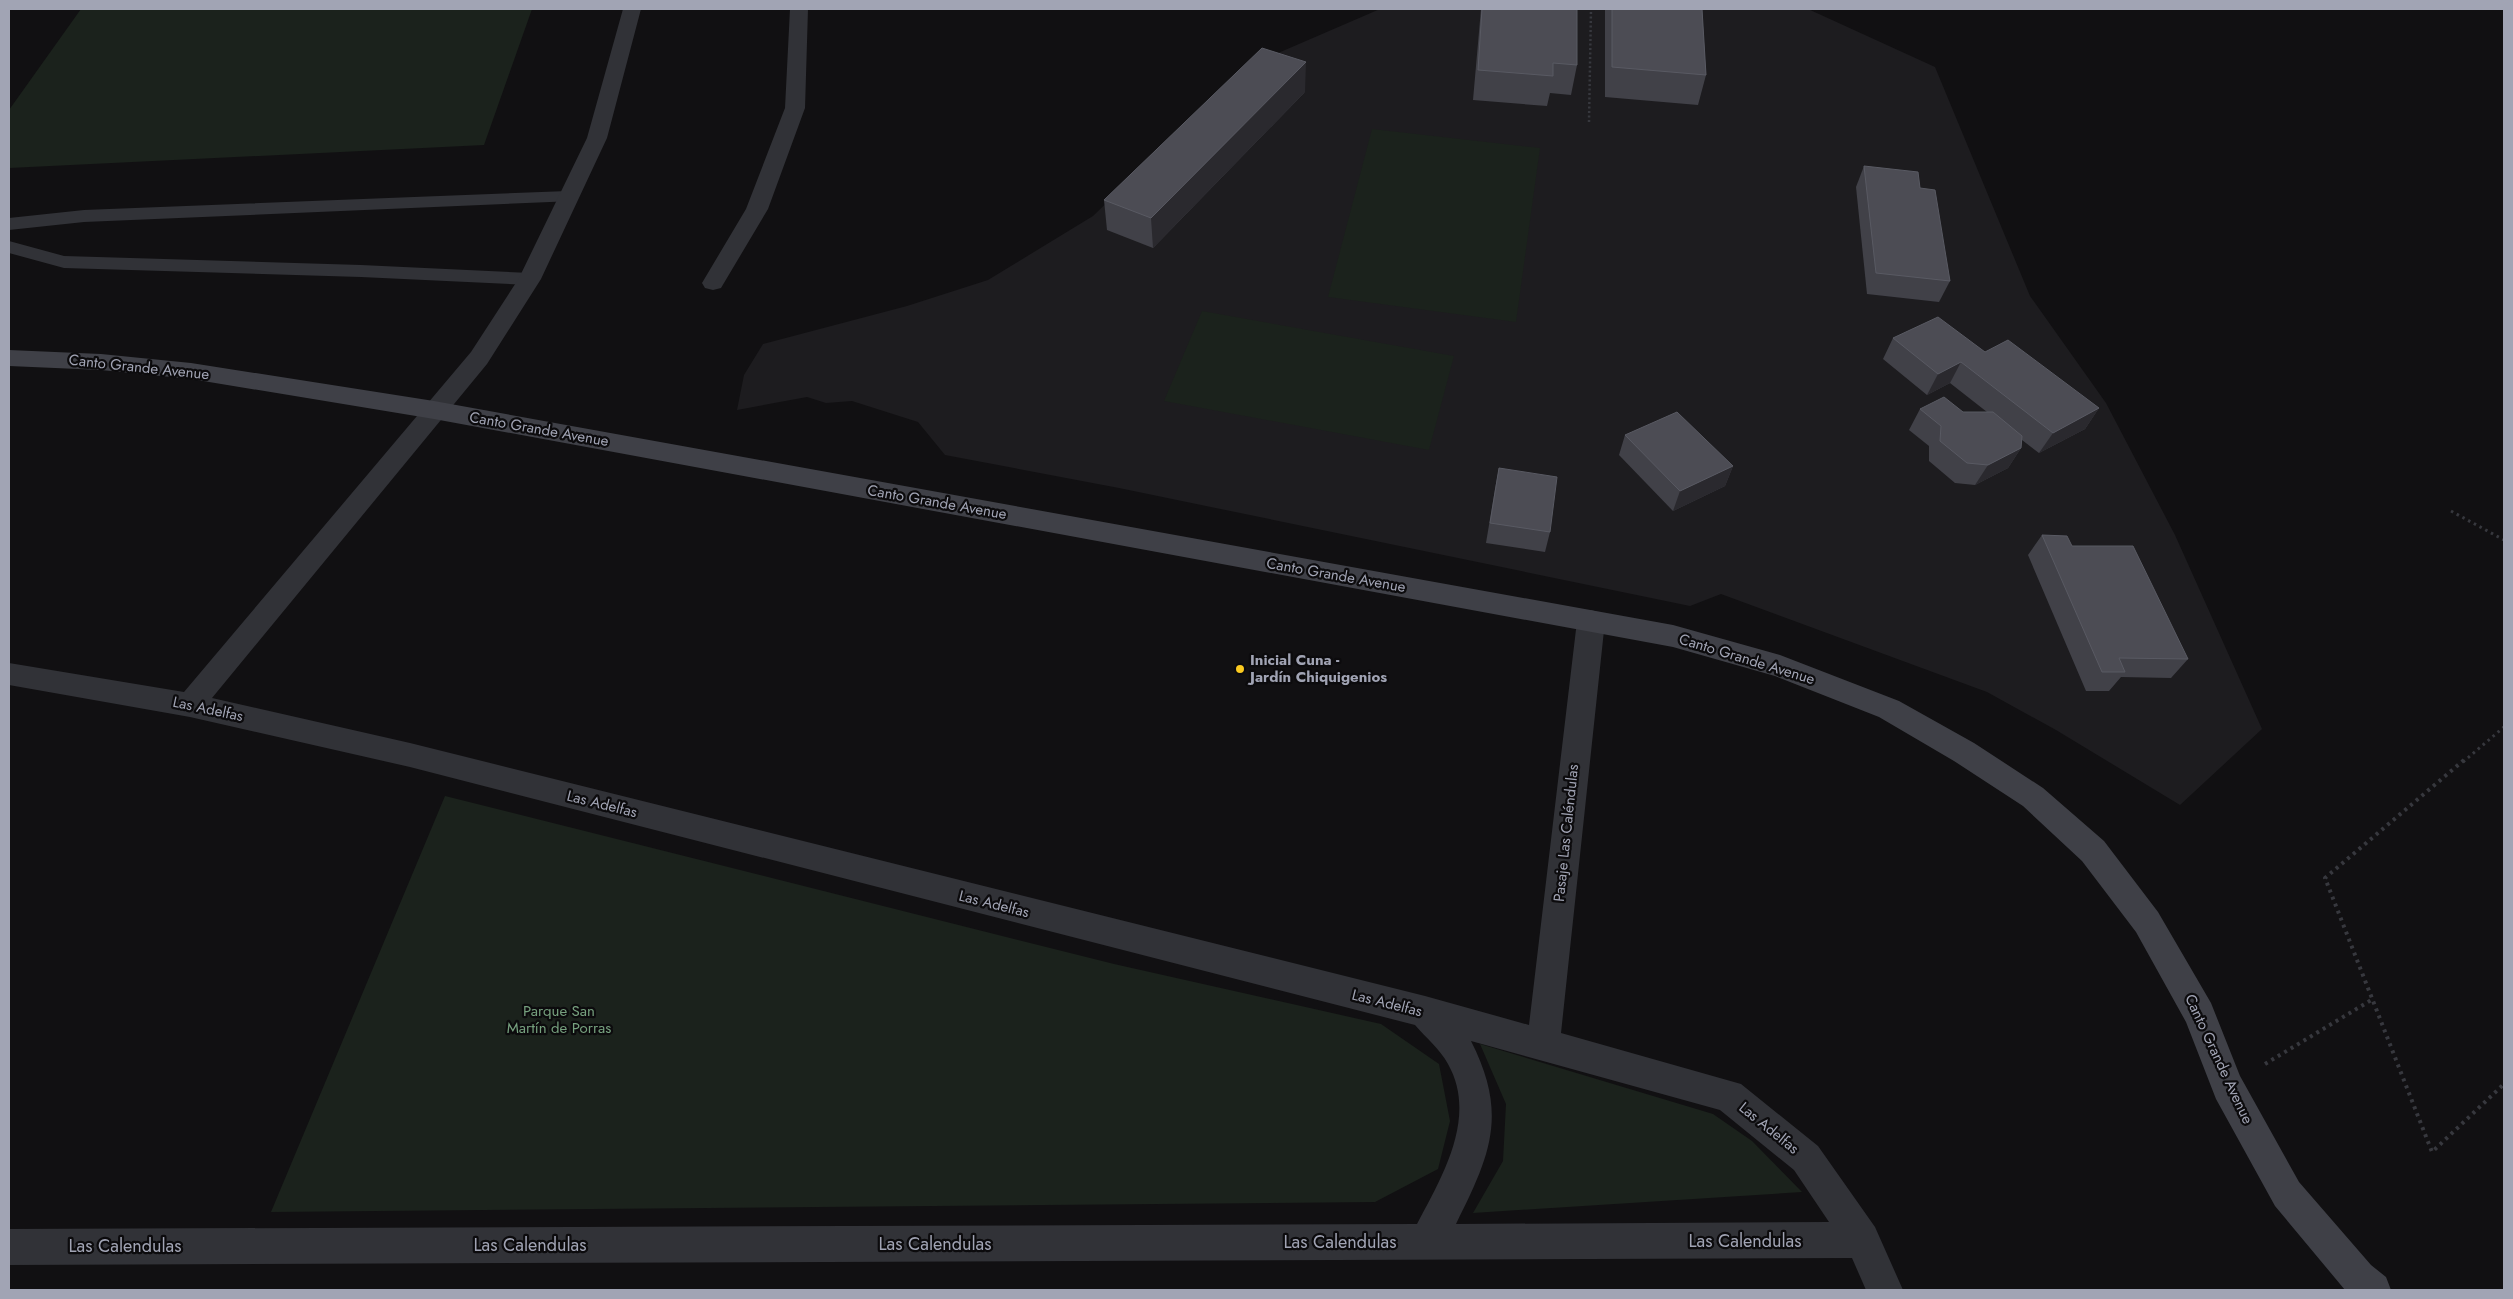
<svg xmlns="http://www.w3.org/2000/svg" width="2513" height="1299" viewBox="0 0 2513 1299" font-family="Jost,sans-serif">
<rect width="100%" height="100%" fill="#111012"/>
<!-- built -->
<path fill="#1d1c1f" d="M1380,9H1808L1935,67L2030,296L2106,403L2175,535L2262,729L2180,805L2056,730L1987,692L1721,594L1690,606L1119,488L945,455L918,422L852,401L826,403L807,397L737,410L744,375L763,344L907,306L988,280L1093,216L1248,66Z"/>
<!-- green -->
<g fill="#1b221c">
<path d="M81,9H532L484,145L9,168V110Z"/>
<path d="M1372,129L1540,148L1516,322L1328,297Z"/>
<path d="M1202,311L1454,356L1429,450L1164,401Z"/>
<path d="M445,796L1114,964L1381,1024L1439,1064L1450,1121L1438,1169L1375,1202L271,1212Z"/>
<path d="M1480,1044L1713,1114L1752,1141L1802,1192L1473,1213L1503,1161L1506,1104Z"/>
</g>
<g fill="none" stroke-linecap="round" stroke-linejoin="round">
<!-- path-far2 -->
<path stroke="#37383e" stroke-width="2.5" stroke-dasharray="2 2.5" stroke-linecap="butt" d="M1589,122L1591,9"/>
<!-- path-far1 -->
<g stroke="#37383e" stroke-width="3" stroke-dasharray="2.5 4" stroke-linecap="butt">
<path d="M2451,511L2504,540"/>
<path d="M2463,762L2504,727"/>
</g>
<!-- path -->
<g stroke="#37383e" stroke-width="4" stroke-dasharray="3 4.5" stroke-linecap="butt">
<path d="M2464,760L2325,878L2432,1152L2504,1084"/>
<path d="M2265,1064L2373,999"/>
</g>
<!-- lane -->
<g fill="#313237" fill-rule="evenodd">
<path d="M568,191L574,193L577,197L574,201L84,222L9,230V218L84,210Z"/>
<path d="M9,241L64,256L361,265L530,273L537,275L540,279L537,283L530,285L361,277L64,268L9,253Z"/>
</g>
<!-- street -->
<g fill="#313237" fill-rule="evenodd">
<path d="M623,9H641L607,138L541,279L487,364L212,698L410,743L1425,996L1529,1025L1577,621L1581,613L1591,610L1601,613L1605,621L1561,1033L1741,1084L1818,1146L1875,1227L1903,1290H1866L1852,1258L9,1265V1229L1417,1224C1442,1177 1478,1117 1448,1064C1440,1049 1426,1038 1415,1025L410,767L190,717L9,685V663L184,692L471,352L519,278L587,138ZM1471,1041L1720,1110L1794,1170L1829,1222L1456,1224C1491,1154 1508,1114 1471,1041Z"/>
<path d="M790,9H808L805,108L768,209L721,288L713,290L705,288L702,283L746,209L785,108Z"/>
</g>
<!-- secondary -->
<path fill="#3f4047" fill-rule="evenodd" d="M9,350L101,354L191,363L434,401L1673,625L1780,655L1899,701L1974,743L2043,788L2104,841L2158,912L2211,1003L2240,1076L2299,1182L2371,1265L2386,1277L2391,1290H2345L2275,1206L2216,1099L2186,1022L2136,932L2082,861L2023,806L1954,761L1879,717L1775,676L1673,647L434,419L191,379L101,370L9,366Z"/>
</g>
<!-- wall -->
<g fill="#414148">
<path d="M1481,9H1577V65L1571,95L1550,93L1547,106L1473,100Z"/>
<path d="M1605,9H1702L1706,75L1698,105L1605,97Z"/>
<path d="M1305,92L1153,248L1107,230L1104,200Z"/>
<path d="M1864,166L1920,188L1950,281L1939,302L1867,294L1856,187Z"/>
<path d="M1893,338L1985,352L2099,408L2085,429L2039,453L2022,440L2021,448L2008,468L1975,485L1955,483L1929,461V446L1909,430L1920,409L1963,412H1987L1950,383L1927,395L1883,359Z"/>
<path d="M1625,435L1733,466L1725,486L1673,511L1619,455Z"/>
<path d="M1499,468L1550,532L1545,552L1486,543L1495,489Z"/>
<path d="M2042,535L2072,546L2188,659L2171,678L2121,677L2109,691H2086L2028,555Z"/>
</g>
<!-- shaded-wall -->
<g fill="#2a292e">
<path d="M1306,62L1305,92L1153,248L1151,218Z"/>
<path d="M1961,362L1950,383L1927,395L1938,374Z"/>
<path d="M2099,408L2085,429L2039,453L2053,433Z"/>
<path d="M2021,448L2008,468L1975,485L1988,465Z"/>
<path d="M1733,466L1725,486L1673,511L1680,491Z"/>
</g>
<!-- building -->
<g fill="#4c4c54" stroke="#595a63">
<path d="M1482,9H1577V65L1553,63V76L1478,70Z"/>
<path d="M1612,9H1702L1706,75L1612,67Z"/>
<path d="M1262,48L1306,62L1151,218L1104,200Z"/>
<path d="M1864,166L1918,172L1920,188L1935,190L1950,281L1876,273Z"/>
<path d="M1938,317L1985,352L2008,340L2099,408L2053,433L1961,362L1938,374L1893,338Z"/>
<path d="M1944,397L1963,412H1993L2022,436L2021,448L1988,465L1967,463L1940,441L1941,426L1920,409Z"/>
<path d="M1677,412L1733,466L1680,491L1625,435Z"/>
<path d="M1499,468L1557,477L1550,532L1490,523Z"/>
<path d="M2042,535L2067,536L2072,546H2133L2188,659L2119,658L2125,672H2102Z"/>
</g>
<!-- markers -->
<circle fill="#fbca20" stroke="#0c0b0d" stroke-width="2" cx="1240" cy="669" r="5"/>
<g text-anchor="middle" stroke-width="4.5" stroke-linejoin="round" paint-order="stroke">
<!-- street labels -->
<g font-size="15" fill="#a1a4b4" stroke="#0c0b0d">
<text transform="translate(139 367) rotate(6)" y="5">Canto Grande Avenue</text>
<text transform="translate(539 429) rotate(10)" y="5">Canto Grande Avenue</text>
<text transform="translate(937 502) rotate(10)" y="5">Canto Grande Avenue</text>
<text transform="translate(1336 575) rotate(10)" y="5">Canto Grande Avenue</text>
<text transform="translate(1747 659) rotate(17)" y="5">Canto Grande Avenue</text>
<text transform="translate(208 709) rotate(12)" y="5">Las Adelfas</text>
<text transform="translate(602 804) rotate(14)" y="5">Las Adelfas</text>
<text transform="translate(1566 833) rotate(-84)" y="5">Pasaje Las Caléndulas</text>
<text transform="translate(994 904) rotate(14)" y="5">Las Adelfas</text>
<text transform="translate(1387 1003) rotate(14)" y="5">Las Adelfas</text>
<text transform="translate(2219 1059) rotate(65)" y="5">Canto Grande Avenue</text>
<text transform="translate(1769 1128) rotate(39)" y="5">Las Adelfas</text>
</g>
<!-- poi labels -->
<g font-size="15" font-weight="bold" fill="#a1a4b4" stroke="#0c0b0d" text-anchor="start">
<text x="1250" y="665">Inicial Cuna -<tspan x="1250" dy="17">Jardín Chiquigenios</tspan></text>
</g>
<!-- park labels -->
<g font-size="15" fill="#76a07e" stroke="#0c0b0d">
<text x="559" y="1016">Parque San<tspan x="559" dy="17">Martín de Porras</tspan></text>
</g>
<!-- near-street labels -->
<g font-size="18" fill="#a1a4b4" stroke="#0c0b0d">
<text x="1745" y="1247">Las Calendulas</text>
<text x="1340" y="1248">Las Calendulas</text>
<text x="935" y="1250">Las Calendulas</text>
<text x="530" y="1251">Las Calendulas</text>
<text x="125" y="1252">Las Calendulas</text>
</g>
</g>
<!-- border -->
<rect width="2513" height="1299" fill="none" stroke="#a1a4b4" stroke-width="20"/>
</svg>
